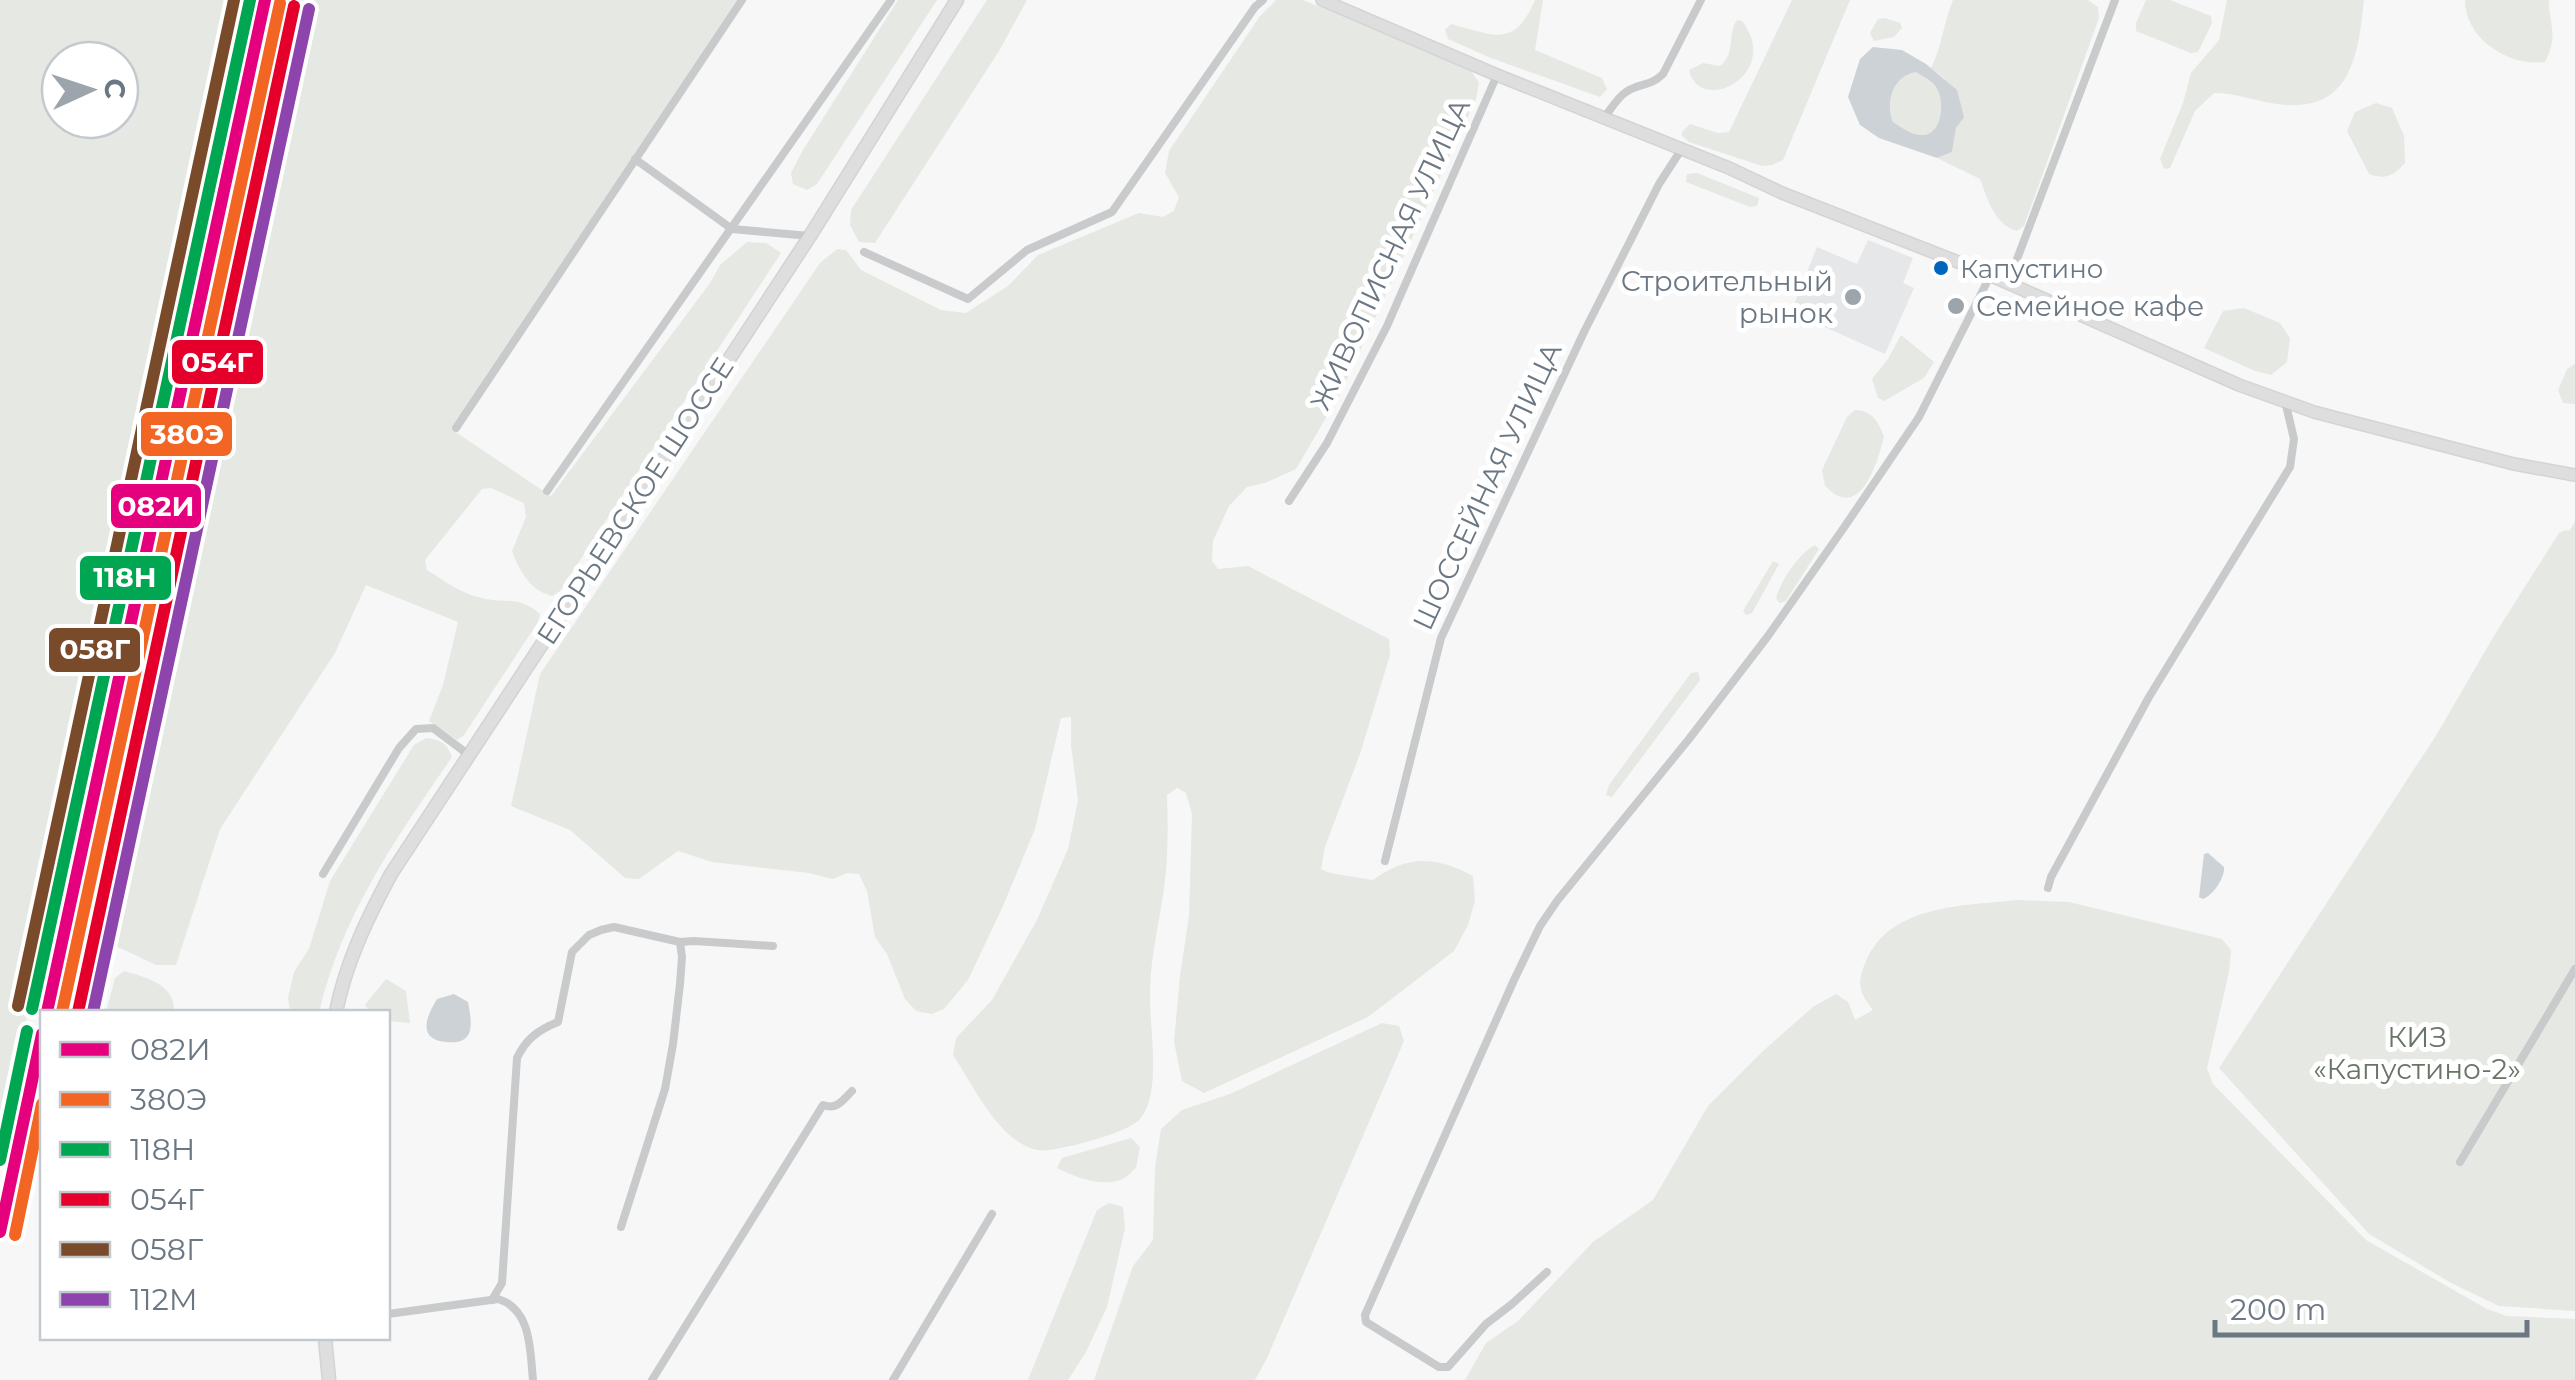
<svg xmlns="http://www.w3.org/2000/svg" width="2575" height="1380" viewBox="0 0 2575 1380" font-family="Montserrat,sans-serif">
<rect width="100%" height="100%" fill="#f7f7f7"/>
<!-- built -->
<path fill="#e6e7e8" d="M1868,240L1913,258L1903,283L1914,288L1885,354L1791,312L1817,247L1857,264Z"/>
<!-- green -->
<g fill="#e6e8e4" fill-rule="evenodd">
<path d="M0,0H247L0,1142ZM120,60V120H60V60Z"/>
<path d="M286,0H737L451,429L551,496L710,283L720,265L747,242L766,243L781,253L560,591L552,596C530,590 520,572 512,551L526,517L524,503L491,488L482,489L425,560L427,570C446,582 463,595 486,599C508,603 519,596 540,614L538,622L464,735L457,740L429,721L443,685L458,622L366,585L335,653L220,829L176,965H156L95,936L89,917Z"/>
<path d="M898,0H937L817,184L807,190L793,184L791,173L803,150Z"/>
<path d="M987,0H1027L999,51L875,243L859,242L850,225L851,210Z"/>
<path d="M1276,0H1303L1471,71L1479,83L1476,99L1341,392L1296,469L1265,483L1247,487L1229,506L1213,541L1212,561L1218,569L1248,566L1389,639L1390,655L1360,754L1325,847L1321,869L1330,873L1373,880C1408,855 1435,856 1473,876L1475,901L1468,925L1454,951L1368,1017L1204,1093L1182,1081L1174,1042L1180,976L1189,915L1192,814L1186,793L1177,788L1167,795C1168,820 1168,846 1166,871C1162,915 1149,956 1150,1000C1150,1030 1162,1097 1139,1120C1128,1131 1090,1141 1075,1145C1064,1147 1048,1152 1037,1150C999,1142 973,1085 953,1055L956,1038L992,1000L1037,920L1068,849L1078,800L1071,745V717L1061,718L1035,829L1003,906L968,980L944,1009L932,1014L916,1011L905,999L887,954L875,937L867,891L859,874L847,873L833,879L809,873L712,862L678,851L639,879L625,878L570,830L511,806L540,674L820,263L837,249L846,250L861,270L941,310L966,313L1008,286L1038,255L1139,213L1163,217L1174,211L1179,197L1165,173L1169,151L1260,16Z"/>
<path d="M1535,0H1543L1535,50L1602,78L1607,89L1600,97L1491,58L1448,39L1445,30L1451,24C1494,35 1514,49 1535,0Z"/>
<path d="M1792,0H1850L1783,160L1772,165L1762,166L1689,142L1682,136V132L1690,124L1718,133L1729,132Z"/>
<path d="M1953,0H2088L2098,7L2099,18L2024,226L2017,231C1994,224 1988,200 1980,179L1937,158L1952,152L1956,128L1945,79L1931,68C1941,50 1944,21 1953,0Z"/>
<path d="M2146,0H2170L2211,16L2212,23L2198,52L2191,53L2136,31V23Z"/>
<path d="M2227,0H2364C2358,58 2350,114 2277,104C2256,101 2236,93 2214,93L2195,111L2170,168L2164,169L2160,159L2183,103L2191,73L2219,40Z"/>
<path d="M2465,0H2549C2549,26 2559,35 2545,62C2509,67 2465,39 2465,0Z"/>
<path d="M1885,18L1900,23L1902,28L1894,37L1874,41L1870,33L1878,19Z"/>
<path d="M1737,20L1742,21C1783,74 1700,117 1689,70L1703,63L1720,66C1736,54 1727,34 1737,20Z"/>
<path d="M1916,72C1922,76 1931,81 1936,87C1945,100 1943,134 1923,135C1913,136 1901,127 1893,122C1885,100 1893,76 1916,72Z"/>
<path d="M2376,103L2392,108L2404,136L2405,163C2393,176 2386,180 2369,174L2347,131L2355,112Z"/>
<path d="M1697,173L1759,198L1757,206L1750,207L1686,182L1687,174Z"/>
<path d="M2244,308L2280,323L2290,338L2287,362L2271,375L2255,371L2204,348L2223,311Z"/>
<path d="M1901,335L1934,362L1924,378L1884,401L1878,398L1872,379L1888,359Z"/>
<path d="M2575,364V404L2563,403L2558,390L2567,369Z"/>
<path d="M1855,410C1872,410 1878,422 1884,436C1880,454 1865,508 1839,496C1833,494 1830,490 1825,486L1822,470L1847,417Z"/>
<path d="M2575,522V1311L2499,1306L2451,1283L2369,1234L2219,1068L2437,734L2495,634L2559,533L2566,530L2569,531Z"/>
<path d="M1815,545L1819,549L1786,601L1779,603L1776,598C1782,578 1798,555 1815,545Z"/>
<path d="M1773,561L1779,564L1752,613L1746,615L1743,611Z"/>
<path d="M1698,672L1700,680L1612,797L1606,795L1609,785L1691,673Z"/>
<path d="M426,738C441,740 447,743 452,757C395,840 343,913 319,1012H290L288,998L294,972L309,949L330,881L414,745Z"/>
<path d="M2017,900L2069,902L2222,939L2231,950L2229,972L2207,1068L2213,1084L2366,1240L2487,1309L2507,1316L2575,1319V1380H1465L1486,1343L1518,1321L1593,1242L1653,1200L1708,1106L1763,1051L1813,1007L1836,994L1848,1002L1855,1020L1873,1010C1859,992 1856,984 1866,961C1891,904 1964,906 2017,900Z"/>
<path d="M124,971C146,977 176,985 174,1012H106L115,978Z"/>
<path d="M386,979L406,991L410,1023L388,1021V1012H371L365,1005Z"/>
<path d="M1382,1023L1399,1026L1404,1041L1267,1358L1255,1380H1094L1133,1266L1153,1240L1155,1167L1161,1129L1182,1110L1230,1094Z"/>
<path d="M1131,1138L1140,1147L1136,1168C1132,1171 1128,1176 1123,1179C1102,1188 1075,1177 1057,1168L1062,1158Z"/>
<path d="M1109,1203L1123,1207L1125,1228L1107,1307L1086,1352L1068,1380H1028L1097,1210Z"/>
</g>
<!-- water -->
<g fill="#ccd2d5" fill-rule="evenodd">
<path d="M1873,47L1902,50L1926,64L1957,90L1964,117L1956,128L1952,152L1937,158L1879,138L1860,125L1848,97L1860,59ZM1916,72C1922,76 1932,81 1936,87C1945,100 1943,134 1923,135C1913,136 1901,127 1893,122C1885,101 1893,76 1916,72Z"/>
<path d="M2208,853L2224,867C2225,878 2213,895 2203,899L2199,897L2204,854Z"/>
<path d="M454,994L468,1002C472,1023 476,1045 446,1042C417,1039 426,1017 437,999Z"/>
</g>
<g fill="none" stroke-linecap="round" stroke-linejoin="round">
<defs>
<path id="secondary" d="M1322,0L1497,75L1729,168L1782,193L1976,269L2239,385L2314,412L2514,464L2575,475"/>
<g id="primary">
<path d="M336,1012C346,962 367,919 391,874L810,236L957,0"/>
<path d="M325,1338L329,1380"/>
</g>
</defs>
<!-- secondary casing -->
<use href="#secondary" stroke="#d3d4d4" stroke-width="14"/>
<!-- primary casing -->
<use href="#primary" stroke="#d2d3d4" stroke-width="15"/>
<!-- minor -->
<g stroke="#c8cacb" stroke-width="8">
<path d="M1604,118C1611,109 1617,98 1626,92C1639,83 1650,87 1663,74L1701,0"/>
<path d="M635,159L732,229L810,236"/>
<path d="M864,252L968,299L1027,250L1112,212L1255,7L1263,0"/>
<path d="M2008,283L2115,0"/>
<path d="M456,428L742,0"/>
<path d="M547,491L891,0"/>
<path d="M1289,501L1327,443L1387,326L1497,75"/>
<path d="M1385,861L1441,638L1584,332L1659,184L1681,150"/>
<path d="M323,874L399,748L416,729L433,728L469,755"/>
<path d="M2048,888L2051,877L2149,697L2290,467L2294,439L2285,401"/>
<path d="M2460,1162L2575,969"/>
<path d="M621,1227L665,1089L673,1044L680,984L682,957L680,942"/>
<path d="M1547,1272L1512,1304L1486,1324L1448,1367H1439L1366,1322L1365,1315L1514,980L1540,926L1557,901L1689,739L1768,636L1845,526L1919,417L1990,276"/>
<path d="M492,1300L502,1283L517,1058C526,1039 538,1030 558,1022L572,952L589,935L601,930L614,927L680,942L694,941L773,946"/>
<path d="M388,1314L498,1299C532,1309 530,1352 533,1380"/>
<path d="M652,1380L823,1105C837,1110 842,1101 852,1091"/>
<path d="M893,1380L992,1214"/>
</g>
<!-- secondary -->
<use href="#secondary" stroke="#dededf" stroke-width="11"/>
<!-- primary -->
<use href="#primary" stroke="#dededf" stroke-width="12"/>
<defs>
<g id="rail-1">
<path d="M47,1012L265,0"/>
<path d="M0,1232L42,1034"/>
</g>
<g id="rail-2">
<path d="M62,1012L280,3"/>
<path d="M15,1235L42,1104"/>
</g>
<g id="rail-3">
<path d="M32,1009L250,0"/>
<path d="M0,1160L27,1031"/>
</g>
<path id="rail-4" d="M78,1012L294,6"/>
<path id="rail-5" d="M18,1006L234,0"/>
<path id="rail-6" d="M93,1012L309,9"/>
</defs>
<!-- rail-1 casing -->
<use href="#rail-1" stroke="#fff" stroke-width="20"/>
<!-- rail-2 casing -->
<use href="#rail-2" stroke="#fff" stroke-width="20"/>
<!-- rail-3 casing -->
<use href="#rail-3" stroke="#fff" stroke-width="20"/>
<!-- rail-4 casing -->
<use href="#rail-4" stroke="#fff" stroke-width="20"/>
<!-- rail-5 casing -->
<use href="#rail-5" stroke="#fff" stroke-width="20"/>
<!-- rail-6 casing -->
<use href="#rail-6" stroke="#fff" stroke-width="20"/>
<!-- rail-1 -->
<use href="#rail-1" stroke="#e5007d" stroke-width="12"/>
<!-- rail-2 -->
<use href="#rail-2" stroke="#f26522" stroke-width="12"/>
<!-- rail-3 -->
<use href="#rail-3" stroke="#00a651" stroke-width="12"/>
<!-- rail-4 -->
<use href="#rail-4" stroke="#e4002b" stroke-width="12"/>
<!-- rail-5 -->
<use href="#rail-5" stroke="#7a4b2a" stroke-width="12"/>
<!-- rail-6 -->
<use href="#rail-6" stroke="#8e44ad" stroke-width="12"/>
</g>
<!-- markers -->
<circle fill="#0065bd" stroke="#fff" stroke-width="4" cx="1941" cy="268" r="9"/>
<g fill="#9ca4ac" stroke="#fff" stroke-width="4">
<circle cx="1853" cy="297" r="10"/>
<circle cx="1956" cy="306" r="10"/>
</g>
<g text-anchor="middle" stroke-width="10" stroke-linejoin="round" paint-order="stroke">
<!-- bus labels -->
<g font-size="26" fill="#6b7883" stroke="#fff" text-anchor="start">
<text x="1960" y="278">Капустино</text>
</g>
<!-- street labels -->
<g font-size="28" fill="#6b7883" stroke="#fff">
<text transform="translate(1390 254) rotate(-65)" y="10">ЖИВОПИСНАЯ УЛИЦА</text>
<text transform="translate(1487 486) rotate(-65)" y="10">ШОССЕЙНАЯ УЛИЦА</text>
<text transform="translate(635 501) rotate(-57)" y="10">ЕГОРЬЕВСКОЕ ШОССЕ</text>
</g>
<!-- poi labels -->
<g font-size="28" fill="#6b7883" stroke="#fff" text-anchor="end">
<text x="1833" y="291">Строительный<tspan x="1833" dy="32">рынок</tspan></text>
<text x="1976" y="316" text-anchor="start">Семейное кафе</text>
</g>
<!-- park labels -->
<g font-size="28" fill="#677665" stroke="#fff">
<text x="2417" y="1047">КИЗ<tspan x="2417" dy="32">«Капустино-2»</tspan></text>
</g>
</g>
<g stroke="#fff" stroke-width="4">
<rect x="170" y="338" width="95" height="48" rx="10" fill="#e4002b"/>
<rect x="139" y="410" width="95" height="48" rx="10" fill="#f26522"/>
<rect x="109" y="482" width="94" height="48" rx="10" fill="#e5007d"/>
<rect x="78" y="554" width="95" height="48" rx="10" fill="#00a651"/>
<rect x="47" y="626" width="95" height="48" rx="10" fill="#7a4b2a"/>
</g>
<g font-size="28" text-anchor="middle" font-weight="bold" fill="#fff">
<text x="217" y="372">054Г</text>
<text x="187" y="444">380Э</text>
<text x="156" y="516">082И</text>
<text x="125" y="587">118Н</text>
<text x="95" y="659">058Г</text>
</g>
<!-- legend -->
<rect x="40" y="1010" width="350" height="330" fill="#ffffff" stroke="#c4c9cd" stroke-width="2.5"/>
<rect x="60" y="1042" width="50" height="15" fill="#e5007d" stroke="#c4c9cd" stroke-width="2.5"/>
<text x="130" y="1060" font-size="30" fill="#6b7883">082И</text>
<rect x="60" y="1092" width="50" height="15" fill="#f26522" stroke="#c4c9cd" stroke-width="2.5"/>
<text x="130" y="1110" font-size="30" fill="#6b7883">380Э</text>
<rect x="60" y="1142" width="50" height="15" fill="#00a651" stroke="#c4c9cd" stroke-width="2.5"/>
<text x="130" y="1160" font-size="30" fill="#6b7883">118Н</text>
<rect x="60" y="1192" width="50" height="15" fill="#e4002b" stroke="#c4c9cd" stroke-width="2.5"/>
<text x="130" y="1210" font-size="30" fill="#6b7883">054Г</text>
<rect x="60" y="1242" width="50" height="15" fill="#7a4b2a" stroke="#c4c9cd" stroke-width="2.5"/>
<text x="130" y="1260" font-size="30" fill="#6b7883">058Г</text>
<rect x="60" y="1292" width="50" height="15" fill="#8e44ad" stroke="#c4c9cd" stroke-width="2.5"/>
<text x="130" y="1310" font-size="30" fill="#6b7883">112М</text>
<!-- north arrow -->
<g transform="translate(90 90) rotate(87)"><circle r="48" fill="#ffffff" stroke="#c4c9cd" stroke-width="2.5"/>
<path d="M0-8L18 38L0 25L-18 38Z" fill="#9ca4ac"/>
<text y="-15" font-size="28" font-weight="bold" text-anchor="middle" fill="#6b7883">С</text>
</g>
<!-- scale -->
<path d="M2215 1320v15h312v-15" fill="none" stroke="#6b7883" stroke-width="5"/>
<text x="2230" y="1320" font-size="30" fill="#6b7883" stroke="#ffffff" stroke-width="8" paint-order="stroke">200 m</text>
</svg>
